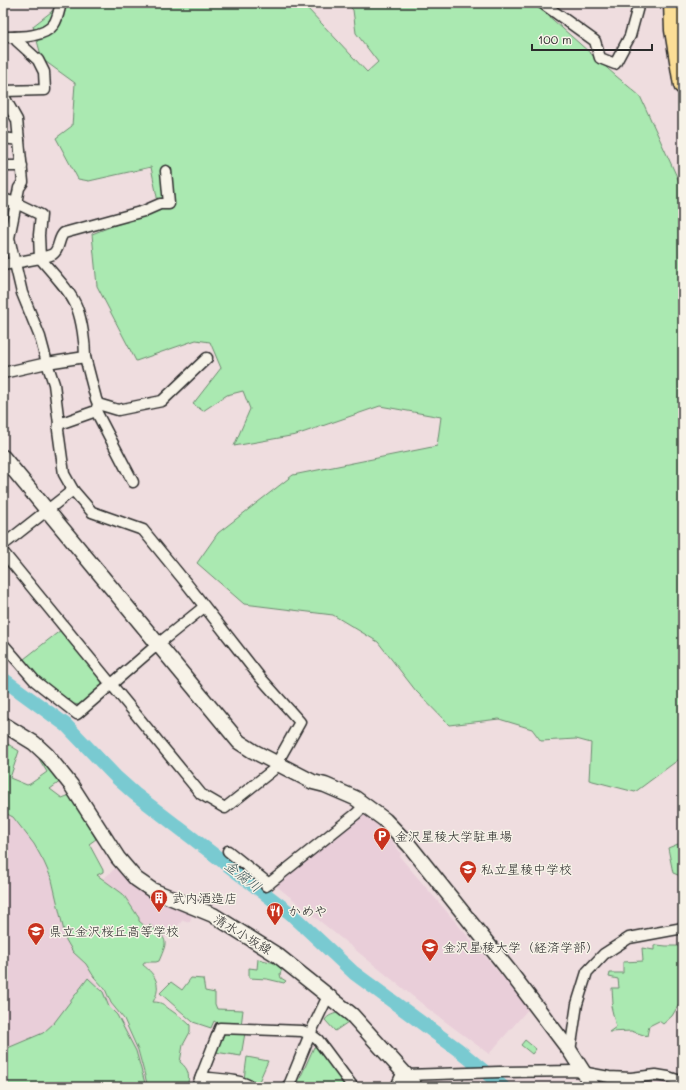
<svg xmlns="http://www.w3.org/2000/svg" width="686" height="1090" viewBox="0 0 686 1090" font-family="Mali,'Klee One',sans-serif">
<rect width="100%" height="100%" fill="#efdddf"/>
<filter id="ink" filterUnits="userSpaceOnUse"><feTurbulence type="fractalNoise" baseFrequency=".025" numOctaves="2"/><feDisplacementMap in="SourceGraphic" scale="8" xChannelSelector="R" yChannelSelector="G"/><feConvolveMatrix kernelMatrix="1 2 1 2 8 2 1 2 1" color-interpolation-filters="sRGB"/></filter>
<g filter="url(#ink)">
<!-- built -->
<g fill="#e9ced9">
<path d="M3,812L13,817L34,844L44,862L52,880L61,919L73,952L86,964L92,973L90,976L104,991L110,1003L120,1017L137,1050L147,1087H3Z"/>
<path d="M362,814L366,816L382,829L401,853L400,857L529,1008L489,1054L431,1011L274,884Z"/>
<path d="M118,866L192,912L190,922L183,920L174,930H170L164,939L150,925L147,928L139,921V918L123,894L103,879Z"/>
</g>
<!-- green -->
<g fill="#aae9b1" stroke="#6a8a6e">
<path d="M58,3H305L308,9L367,72L378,62L356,33L353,10L346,3H532L544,12L616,76L640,96L683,190V761L678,760L635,792L589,780L591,743L576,739L541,741L532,729L499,719L449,725L416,691L378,642L333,615L244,604L197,563L218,533L293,475L437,446L441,417L380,406L296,435L234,446L250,409L243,391L227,395L203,411L193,404L221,368L210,342L196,340L136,361L97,286L92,234L156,209L157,197L151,167L89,181L78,179L56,138L72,126L75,83L42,59L33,26L51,12Z"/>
<path d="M61,630L102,681V686L79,705L74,704L36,676L24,659Z"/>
<path d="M3,741L19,751L10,778L27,785L30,784L47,772L39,759L41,758L61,781L50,789L62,798L70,795L96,839L89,844L103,870V872L97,875L123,894L139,918V921L147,928L150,925C167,941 169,938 159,961L156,962H144L143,965C156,975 162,986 153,1002C164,1002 164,1006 172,1011C179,1016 184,1019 190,1025V1032L183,1045L180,1062C189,1069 190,1076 187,1087H148L138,1050L124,1019L111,1003L105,989L94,977L86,964L73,952L66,940L52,880L44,862L34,844L13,817L3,812Z"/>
<path d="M683,842V877L673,873L668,848Z"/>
<path d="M657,945L666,946H683V1002L681,1001L672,1016L663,1024L659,1021L649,1026L647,1036L631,1031L609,1032L616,1027L611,1006L613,1004L612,988H619L618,979L609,977L610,973H623V962L643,961L642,948L654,950V946Z"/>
<path d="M258,959L275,963L282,969L280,974L281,978L286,981L284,983L267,979L249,978V968L257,969Z"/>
<path d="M88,978L103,992L109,1007L117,1015L136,1051L146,1087H3V1050L43,1033L54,1023Z"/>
<path d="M191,978L203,979L205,991L215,993V1004L217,1009L243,1010L241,1026L220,1025L214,1021L211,1028L193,1022L160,993L171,982L182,990Z"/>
<path d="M340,1012L351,1020L335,1031L325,1020C328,1015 334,1014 340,1012Z"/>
<path d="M225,1033H245L241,1056L215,1052Z"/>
<path d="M525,1040L536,1049L532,1054L521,1045Z"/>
<path d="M319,1046L348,1087H296L314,1047Z"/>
<path d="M247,1057L268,1061L257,1086L244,1079Z"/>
</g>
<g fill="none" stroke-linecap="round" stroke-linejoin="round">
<!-- river -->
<path stroke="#79cad1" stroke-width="14" d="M3,679L66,725L117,778L135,794L290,913L354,973L460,1051L503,1087"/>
<defs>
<g id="street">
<path d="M542,3L595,41L600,58L615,64L630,36L639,3"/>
<path d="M3,37C18,37 44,38 54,24C58,18 59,10 61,3"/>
<path d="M3,91L45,90L44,72L38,60L17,41L15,37"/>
<path d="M3,95L17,120L23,182L19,188L9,238L22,293L40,337L47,363L54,384L59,424L58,430L64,474L73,490L92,512L143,530L187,584L259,676L300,722L273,770L225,808L201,794L3,552"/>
<path d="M3,138L19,140"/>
<path d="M3,166H22"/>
<path d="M3,199L16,203L41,215L39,235L40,258C44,257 49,256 53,254C60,249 58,238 64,233L144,211L160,204H169L166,171"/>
<path d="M3,265L40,258C51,272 71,291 77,308C82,321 85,343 85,357L47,363L3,373"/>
<path d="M98,404L118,410L162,401L207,358"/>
<path d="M96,411L133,482"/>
<path d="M59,424L96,411L98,404L96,399L85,357"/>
<path d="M3,545L73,490"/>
<path d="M3,644L35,681L77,714L158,644L204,607"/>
<path d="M228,851L269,884"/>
<path d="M266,886L356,814L365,805"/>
<path d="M570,1051L577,1004L587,972L604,954L629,938L683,928"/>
<path d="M201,1077C213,1079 242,1079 251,1087"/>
<path d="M197,1087L220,1028L302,1031L310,1034L318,1040L353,1087"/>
<path d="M287,1087L290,1083L310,1034L328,996"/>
<path d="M396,1087L400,1078L406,1075L499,1072L576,1071L609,1077L631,1078L656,1075L668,1077L683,1082"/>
</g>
<g id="secondary">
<path d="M3,457L239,742L253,751L313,782L325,785L355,798L385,820L409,845L507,968L570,1051L593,1087"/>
<path d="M3,724L34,743L47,755L71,785L118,858L136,879L152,890L213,915L277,955L352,1015L406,1075L415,1087"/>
</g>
<path id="highway" d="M673,3L674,30L683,85"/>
</defs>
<!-- street casing -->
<use href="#street" stroke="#2b2b2b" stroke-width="13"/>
<!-- secondary casing -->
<use href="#secondary" stroke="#2b2b2b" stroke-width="17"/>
<!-- highway casing -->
<use href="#highway" stroke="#2b2b2b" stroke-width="21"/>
<!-- street -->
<use href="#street" stroke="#f7f3e8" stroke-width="10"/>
<!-- secondary -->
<use href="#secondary" stroke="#f7f3e8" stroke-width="14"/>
<!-- highway -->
<use href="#highway" stroke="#fbde96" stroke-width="18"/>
</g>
</g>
<!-- icons -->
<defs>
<symbol id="parking-pin" viewBox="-11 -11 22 30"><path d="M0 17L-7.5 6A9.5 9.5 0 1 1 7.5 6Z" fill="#c8321e" stroke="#f7f3e8"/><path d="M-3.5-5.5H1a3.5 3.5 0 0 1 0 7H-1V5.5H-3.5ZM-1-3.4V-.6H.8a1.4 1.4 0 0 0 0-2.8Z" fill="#fff"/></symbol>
<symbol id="school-pin" viewBox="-11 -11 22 30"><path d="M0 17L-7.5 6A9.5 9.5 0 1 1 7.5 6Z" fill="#c8321e" stroke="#f7f3e8"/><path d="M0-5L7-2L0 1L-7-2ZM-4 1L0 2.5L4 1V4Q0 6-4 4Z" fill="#fff"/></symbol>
<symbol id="building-pin" viewBox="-11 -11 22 30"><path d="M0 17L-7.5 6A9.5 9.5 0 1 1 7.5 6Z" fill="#c8321e" stroke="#f7f3e8"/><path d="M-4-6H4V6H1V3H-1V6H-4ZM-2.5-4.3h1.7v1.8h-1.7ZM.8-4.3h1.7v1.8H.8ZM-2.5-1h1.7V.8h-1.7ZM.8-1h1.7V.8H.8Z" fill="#fff"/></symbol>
<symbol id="restaurant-pin" viewBox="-11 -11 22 30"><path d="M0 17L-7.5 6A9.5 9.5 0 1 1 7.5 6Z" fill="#c8321e" stroke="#f7f3e8"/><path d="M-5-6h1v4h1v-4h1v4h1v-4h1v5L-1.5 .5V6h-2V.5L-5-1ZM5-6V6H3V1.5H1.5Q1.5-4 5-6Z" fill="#fff"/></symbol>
<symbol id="university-pin" viewBox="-11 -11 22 30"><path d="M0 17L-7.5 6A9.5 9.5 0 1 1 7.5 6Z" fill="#c8321e" stroke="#f7f3e8"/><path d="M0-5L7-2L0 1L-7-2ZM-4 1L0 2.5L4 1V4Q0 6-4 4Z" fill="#fff"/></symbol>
</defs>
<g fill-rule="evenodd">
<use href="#parking-pin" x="372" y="826" width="20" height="27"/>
<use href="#school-pin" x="458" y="859" width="20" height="27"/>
<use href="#building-pin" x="149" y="888" width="20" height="27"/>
<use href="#restaurant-pin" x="265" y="901" width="20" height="27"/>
<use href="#school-pin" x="26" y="921" width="20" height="27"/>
<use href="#university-pin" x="420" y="937" width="20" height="27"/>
</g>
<g text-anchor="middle" stroke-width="3" stroke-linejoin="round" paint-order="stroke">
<!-- poi labels -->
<g font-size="13" fill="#2b2b2b" stroke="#f7f3e8" text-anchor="start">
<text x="395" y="841">金沢星稜大学駐車場</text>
<text x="481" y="874">私立星稜中学校</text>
<text x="172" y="903">武内酒造店</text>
<text x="288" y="916">かめや</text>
<text x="49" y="936">県立金沢桜丘高等学校</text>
<text x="443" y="952">金沢星稜大学（経済学部）</text>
</g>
<!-- street labels -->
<g font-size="13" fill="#2b2b2b" stroke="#f7f3e8">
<text transform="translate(243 934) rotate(31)" y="5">清水小坂線</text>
</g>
<!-- water labels -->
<g font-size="14" font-style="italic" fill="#425b5d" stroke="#f7f3e8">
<text transform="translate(243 876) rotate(38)" y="5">金腐川</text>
</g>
</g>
<!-- margin -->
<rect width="686" height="1090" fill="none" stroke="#f7f3e8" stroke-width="16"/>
<rect x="8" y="8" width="670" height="1074" fill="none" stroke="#2b2b2b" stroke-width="1.5" filter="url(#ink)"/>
<!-- scale -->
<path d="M532 44v6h120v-6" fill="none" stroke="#2b2b2b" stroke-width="2"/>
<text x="538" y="44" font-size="12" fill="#2b2b2b" stroke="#f7f3e8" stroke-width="3" paint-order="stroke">100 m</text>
</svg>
